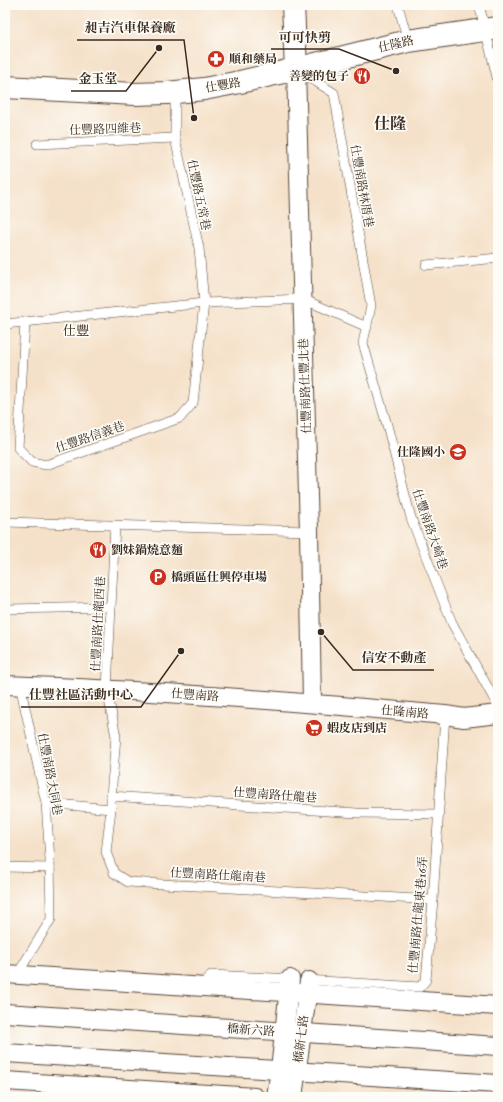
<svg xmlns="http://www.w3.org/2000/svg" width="503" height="1102" viewBox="0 0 503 1102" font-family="'IM FELL English','Noto Serif TC',serif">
<rect width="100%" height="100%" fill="#fdfcf7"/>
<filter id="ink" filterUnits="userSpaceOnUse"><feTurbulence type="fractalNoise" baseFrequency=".025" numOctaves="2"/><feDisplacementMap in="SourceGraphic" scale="8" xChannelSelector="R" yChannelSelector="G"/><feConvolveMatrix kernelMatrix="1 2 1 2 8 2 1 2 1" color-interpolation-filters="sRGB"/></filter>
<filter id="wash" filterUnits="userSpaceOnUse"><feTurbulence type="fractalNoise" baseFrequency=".012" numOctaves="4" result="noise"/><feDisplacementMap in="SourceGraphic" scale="16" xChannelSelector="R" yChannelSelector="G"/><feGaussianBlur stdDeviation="0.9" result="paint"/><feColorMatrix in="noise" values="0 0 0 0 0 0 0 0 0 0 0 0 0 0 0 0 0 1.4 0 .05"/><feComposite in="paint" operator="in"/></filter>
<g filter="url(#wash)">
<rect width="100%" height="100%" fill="#f5e1c9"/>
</g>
<g filter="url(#ink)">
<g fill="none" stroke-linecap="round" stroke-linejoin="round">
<defs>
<g id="service">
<path d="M398,5L408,41"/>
<path d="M479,5L498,81"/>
<path d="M299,71L334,93L371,306L363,343L387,425L411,518L452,623L498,706"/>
<path d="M37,144L175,138"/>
<path d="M426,265L498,258"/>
<path d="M25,322L18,448L32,462L46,465L180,418L193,403L204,303L199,248L175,138V92"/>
<path d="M5,324L204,303L303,299L367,327"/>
<path d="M5,522L309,531"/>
<path d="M115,525L107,689L116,737L111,796V809L106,852L114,873L128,882L433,900"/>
<path d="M5,606L7,609L111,607"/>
<path d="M111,796L357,813L438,814"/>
<path d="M46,803L111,809"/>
<path d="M5,867L50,868"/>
<path d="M17,975L51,919L50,860L46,803L20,685"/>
<path d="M306,980L420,987L426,980L433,900L445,715"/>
<path d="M203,986L211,975L293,979"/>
</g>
<g id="minor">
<path d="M296,69L309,531L312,703"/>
<path d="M5,685C152,690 298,702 445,715L464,718L498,714"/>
<path d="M5,974L498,1006"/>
<path d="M5,1013L498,1046"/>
<path d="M5,1053L498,1084"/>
<path d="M5,1081L255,1097"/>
<path d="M276,1097L280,1070L290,979"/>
<path d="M293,1097L309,981"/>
</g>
<g id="tertiary">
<path d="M293,5L296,69"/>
<path d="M5,87L135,94L167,93L204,89L240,82L296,69L408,41L498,28"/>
</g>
</defs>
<!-- service casing -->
<use href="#service" stroke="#574538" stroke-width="10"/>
<!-- minor casing -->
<use href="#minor" stroke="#574538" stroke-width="20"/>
<!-- tertiary casing -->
<use href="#tertiary" stroke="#574538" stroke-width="24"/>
<!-- service -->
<use href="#service" stroke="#fff" stroke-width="9"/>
<!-- minor -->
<use href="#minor" stroke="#fff" stroke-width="18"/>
<!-- tertiary -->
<use href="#tertiary" stroke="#fff" stroke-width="22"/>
</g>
</g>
<!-- icons -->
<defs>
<symbol id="pharmacy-disc" viewBox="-11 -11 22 22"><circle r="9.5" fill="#c8321e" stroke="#fdfcf7"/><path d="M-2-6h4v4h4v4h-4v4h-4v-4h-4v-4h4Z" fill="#fff"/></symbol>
<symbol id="restaurant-disc" viewBox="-11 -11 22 22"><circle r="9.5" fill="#c8321e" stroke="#fdfcf7"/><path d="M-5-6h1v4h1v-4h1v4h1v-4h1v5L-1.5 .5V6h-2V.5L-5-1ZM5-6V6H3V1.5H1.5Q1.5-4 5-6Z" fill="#fff"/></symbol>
<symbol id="school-disc" viewBox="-11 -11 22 22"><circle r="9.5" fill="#c8321e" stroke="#fdfcf7"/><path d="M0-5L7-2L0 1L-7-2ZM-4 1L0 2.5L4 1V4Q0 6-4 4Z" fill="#fff"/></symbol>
<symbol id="parking-disc" viewBox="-11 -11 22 22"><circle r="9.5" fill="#c8321e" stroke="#fdfcf7"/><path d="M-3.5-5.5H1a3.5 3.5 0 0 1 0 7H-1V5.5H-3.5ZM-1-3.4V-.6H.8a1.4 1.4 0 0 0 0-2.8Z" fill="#fff"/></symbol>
<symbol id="supermarket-disc" viewBox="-11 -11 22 22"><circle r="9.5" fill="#c8321e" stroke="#fdfcf7"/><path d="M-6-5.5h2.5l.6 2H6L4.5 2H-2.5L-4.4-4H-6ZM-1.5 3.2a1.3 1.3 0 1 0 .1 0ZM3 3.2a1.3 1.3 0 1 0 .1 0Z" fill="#fff"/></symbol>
</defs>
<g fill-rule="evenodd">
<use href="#pharmacy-disc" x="206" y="49" width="20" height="20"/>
<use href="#restaurant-disc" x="352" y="66" width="20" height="20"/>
<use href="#school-disc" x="448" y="442" width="20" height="20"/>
<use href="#restaurant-disc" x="88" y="540" width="20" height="20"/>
<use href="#parking-disc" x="148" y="567" width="20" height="20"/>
<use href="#supermarket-disc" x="304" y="718" width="20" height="20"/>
</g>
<g text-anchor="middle" stroke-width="3.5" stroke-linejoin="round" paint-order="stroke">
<!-- street labels -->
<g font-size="12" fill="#3b2a1e" stroke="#fdfcf7">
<text transform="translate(396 44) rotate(-13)" y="4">仕隆路</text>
<text transform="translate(223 85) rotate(-10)" y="4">仕豐路</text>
<text transform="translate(105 129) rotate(-2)" y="4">仕豐路四維巷</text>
<text transform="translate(362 186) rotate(80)" y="4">仕豐南路林厝巷</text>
<text transform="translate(199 195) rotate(78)" y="4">仕豐路五常巷</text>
<text transform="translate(305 386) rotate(-92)" y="4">仕豐南路仕豐北巷</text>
<text transform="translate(90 437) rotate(-19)" y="4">仕豐路信義巷</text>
<text transform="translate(430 529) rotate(71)" y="4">仕豐南路大崎巷</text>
<text transform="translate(98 624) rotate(-87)" y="4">仕豐南路仕龍西巷</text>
<text transform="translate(195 695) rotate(4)" y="4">仕豐南路</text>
<text transform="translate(405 712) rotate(5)" y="4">仕隆南路</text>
<text transform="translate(50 774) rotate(79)" y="4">仕豐南路大同巷</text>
<text transform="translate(275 795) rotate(4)" y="4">仕豐南路仕龍巷</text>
<text transform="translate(218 875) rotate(3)" y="4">仕豐南路仕龍南巷</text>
<text transform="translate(418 915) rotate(-85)" y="4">仕豐南路仕龍東巷16弄</text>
<text transform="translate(251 1030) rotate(4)" y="4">橋新六路</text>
<text transform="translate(301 1039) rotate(-83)" y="4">橋新七路</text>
</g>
<!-- poi labels -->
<g font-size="12" font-weight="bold" fill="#3b2a1e" stroke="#fdfcf7" text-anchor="start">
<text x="229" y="63">順和藥局</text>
<text x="349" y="80" text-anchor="end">善變的包子</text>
<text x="445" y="456" text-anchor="end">仕隆國小</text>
<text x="111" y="554">劉妹鍋燒意麵</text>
<text x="171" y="581">橋頭區仕興停車場</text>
<text x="327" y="732">蝦皮店到店</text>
</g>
<!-- neighbourhood labels -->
<g font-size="13" fill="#3b2a1e" stroke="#fdfcf7">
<text x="76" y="335">仕豐</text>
</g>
<!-- district labels -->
<g font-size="16" font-weight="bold" fill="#3b2a1e" stroke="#fdfcf7">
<text x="390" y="129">仕隆</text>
</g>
</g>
<!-- callouts -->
<path fill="none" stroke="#3b2a1e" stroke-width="1.5" d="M194 118L184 40H77M396 71L339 49H271M159 48L126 91H71M321 632L353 670H434M181 651L141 707H21"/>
<g fill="#3b2a1e" stroke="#fdfcf7" stroke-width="1.5">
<circle cx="194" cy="118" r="4"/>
<circle cx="396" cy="71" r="4"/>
<circle cx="159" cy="48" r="4"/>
<circle cx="321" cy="632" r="4"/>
<circle cx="181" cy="651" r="4"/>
</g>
<g font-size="13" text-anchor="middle" font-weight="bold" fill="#3b2a1e" stroke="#fdfcf7" stroke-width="3.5" stroke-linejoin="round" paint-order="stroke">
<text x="130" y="32">昶吉汽車保養廠</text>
<text x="305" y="42">可可快剪</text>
<text x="98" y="83">金玉堂</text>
<text x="394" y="662">信安不動產</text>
<text x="81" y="699">仕豐社區活動中心</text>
</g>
<!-- margin -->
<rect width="503" height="1102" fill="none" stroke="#fdfcf7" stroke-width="20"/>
</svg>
